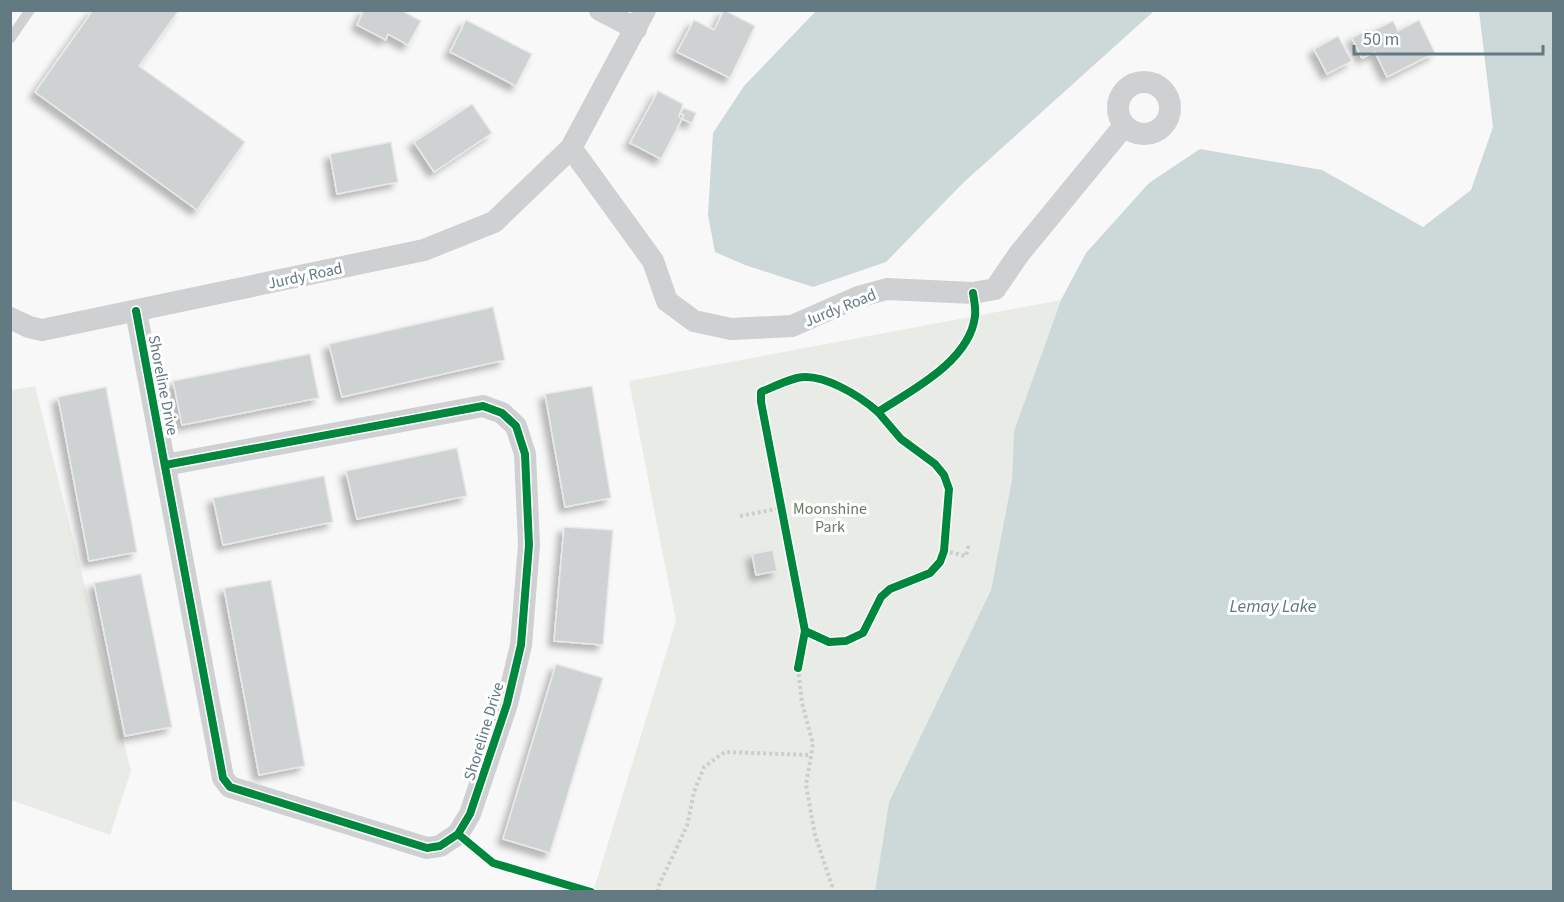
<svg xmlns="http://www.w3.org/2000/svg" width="1564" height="902" viewBox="0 0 1564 902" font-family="'Source Sans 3',sans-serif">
<defs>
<filter id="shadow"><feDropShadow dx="-5.5" dy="5.5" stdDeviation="3" flood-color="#0004"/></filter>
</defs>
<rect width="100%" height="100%" fill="#f8f8f8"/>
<!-- green -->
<g fill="#e9ebe6">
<path d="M1061,300L1014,431L1012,479L991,590L889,802L875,891L593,892L676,621L629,381Z"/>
<path d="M35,386L131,771L110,835L11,800V390Z"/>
</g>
<!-- water -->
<g fill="#cdd8d9">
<path d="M816,11V10L1154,11L963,183L886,262L813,287L745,265L715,252L708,215L713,133L744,86Z"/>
<path d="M1479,11H1553V891H875L889,802L991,590L1012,479L1014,431L1061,300L1086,253L1149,183L1200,149L1322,170L1423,227L1471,190L1493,127Z"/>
</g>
<!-- building -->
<g fill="#cfd2d3" stroke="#e8e8e8" stroke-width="1.5" filter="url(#shadow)">
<path d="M93,10H179L139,66L245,142L197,210L35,92Z"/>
<path d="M364,10H401L421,21L408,45L388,34L386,40L357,25Z"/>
<path d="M724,10L755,26L730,78L677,52L694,20L714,30Z"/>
<path d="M466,20L532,54L516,86L450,52Z"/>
<path d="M1419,20L1435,53L1387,77L1375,52L1362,58L1352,38L1367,30L1368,33L1393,21L1398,31Z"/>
<path d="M1338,36L1352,61L1327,74L1314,49Z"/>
<path d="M658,91L683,104L679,117L682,119L661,159L630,143Z"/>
<path d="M472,104L492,133L434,172L414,142Z"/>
<path d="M684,108L696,113L692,123L682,119L684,115L680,113Z"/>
<path d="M391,142L398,182L337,194L330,154Z"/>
<path d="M493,307L505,360L342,397L329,344Z"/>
<path d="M310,354L319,398L182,425L173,381Z"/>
<path d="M592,386L611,498L565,507L545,394Z"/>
<path d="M106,387L137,552L89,561L58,397Z"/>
<path d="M457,448L467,496L357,519L346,471Z"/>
<path d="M324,476L333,522L223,545L213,498Z"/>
<path d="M564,527L613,530L603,645L554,641Z"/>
<path d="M773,550L777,571L756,575L752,554Z"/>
<path d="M141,574L172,727L125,736L94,583Z"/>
<path d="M271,580L305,766L259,775L224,588Z"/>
<path d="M556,664L603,678L550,853L503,839Z"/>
</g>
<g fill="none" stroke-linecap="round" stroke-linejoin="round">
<!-- path -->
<g stroke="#cccece" stroke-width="4" stroke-dasharray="3 3" stroke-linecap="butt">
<path d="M740,516L781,508"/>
<path d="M944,551L966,556L969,543"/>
<path d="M798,668L802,703L813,744L806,785L815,835L832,886L831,892"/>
<path d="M658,892L659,885L687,826L694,792L704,767L725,752L811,755"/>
</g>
<!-- lane -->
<path stroke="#ced0d1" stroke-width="10" d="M10,39L30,10"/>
<!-- street -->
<g stroke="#ced0d1" stroke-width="22">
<path d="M600,10L636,29"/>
<circle cx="1144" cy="108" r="26"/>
<path d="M571,148L653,261L667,301L694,321L731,329L792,326L858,297L887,289L973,293L995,289L1019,254L1124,126"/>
<path d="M136,311L223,778L230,787L427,848L440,846L458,834L470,814L507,704L521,645L529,545L525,454L516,426L502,413L483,406L165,465"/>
<path d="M10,318L29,327L42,330L424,250L494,222L571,148L645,10"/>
</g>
<defs>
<g id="cycleway">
<path d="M136,311L223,778L230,787L427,848L440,846L458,834L470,814L507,704L521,645L529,545L525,454L516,426L502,413L483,406L165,465"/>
<path d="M805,631L829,642L846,641L863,633L881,597L890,589L930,573L940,562L944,551L949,489L944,475L935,464L901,439L878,412"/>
<path d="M798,668L805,631L761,402V392C773,387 785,381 797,378C822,372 860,396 878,412C912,390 970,361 975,316C976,309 974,300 973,293"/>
<path d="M458,834L493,863L591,892"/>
</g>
</defs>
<!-- cycleway casing -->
<use href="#cycleway" stroke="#fff" stroke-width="11"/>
<!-- cycleway -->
<use href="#cycleway" stroke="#00873e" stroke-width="8"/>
</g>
<g text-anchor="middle" stroke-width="6" stroke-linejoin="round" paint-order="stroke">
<!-- street labels -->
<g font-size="16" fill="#637a83" stroke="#fff">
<text transform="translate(305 275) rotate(-12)" y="6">Jurdy Road</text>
<text transform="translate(840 307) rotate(-22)" y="6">Jurdy Road</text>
<text transform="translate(164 385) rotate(79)" y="6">Shoreline Drive</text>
<text transform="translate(483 731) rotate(-73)" y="6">Shoreline Drive</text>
</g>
<!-- park labels -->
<g font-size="16" fill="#6a7a62" stroke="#fff">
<text x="830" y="514">Moonshine<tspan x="830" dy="18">Park</tspan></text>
</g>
<!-- water labels -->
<g font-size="18" font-style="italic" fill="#5e797d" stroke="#fff">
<text x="1273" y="612">Lemay Lake</text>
</g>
</g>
<!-- border -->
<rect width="1564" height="902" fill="none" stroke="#637a83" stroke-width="24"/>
<!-- scale -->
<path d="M1354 45v9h189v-9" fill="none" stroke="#637a83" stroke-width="3"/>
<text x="1363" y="45" font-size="18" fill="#637a83" stroke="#ffffff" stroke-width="4.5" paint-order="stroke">50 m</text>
</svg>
